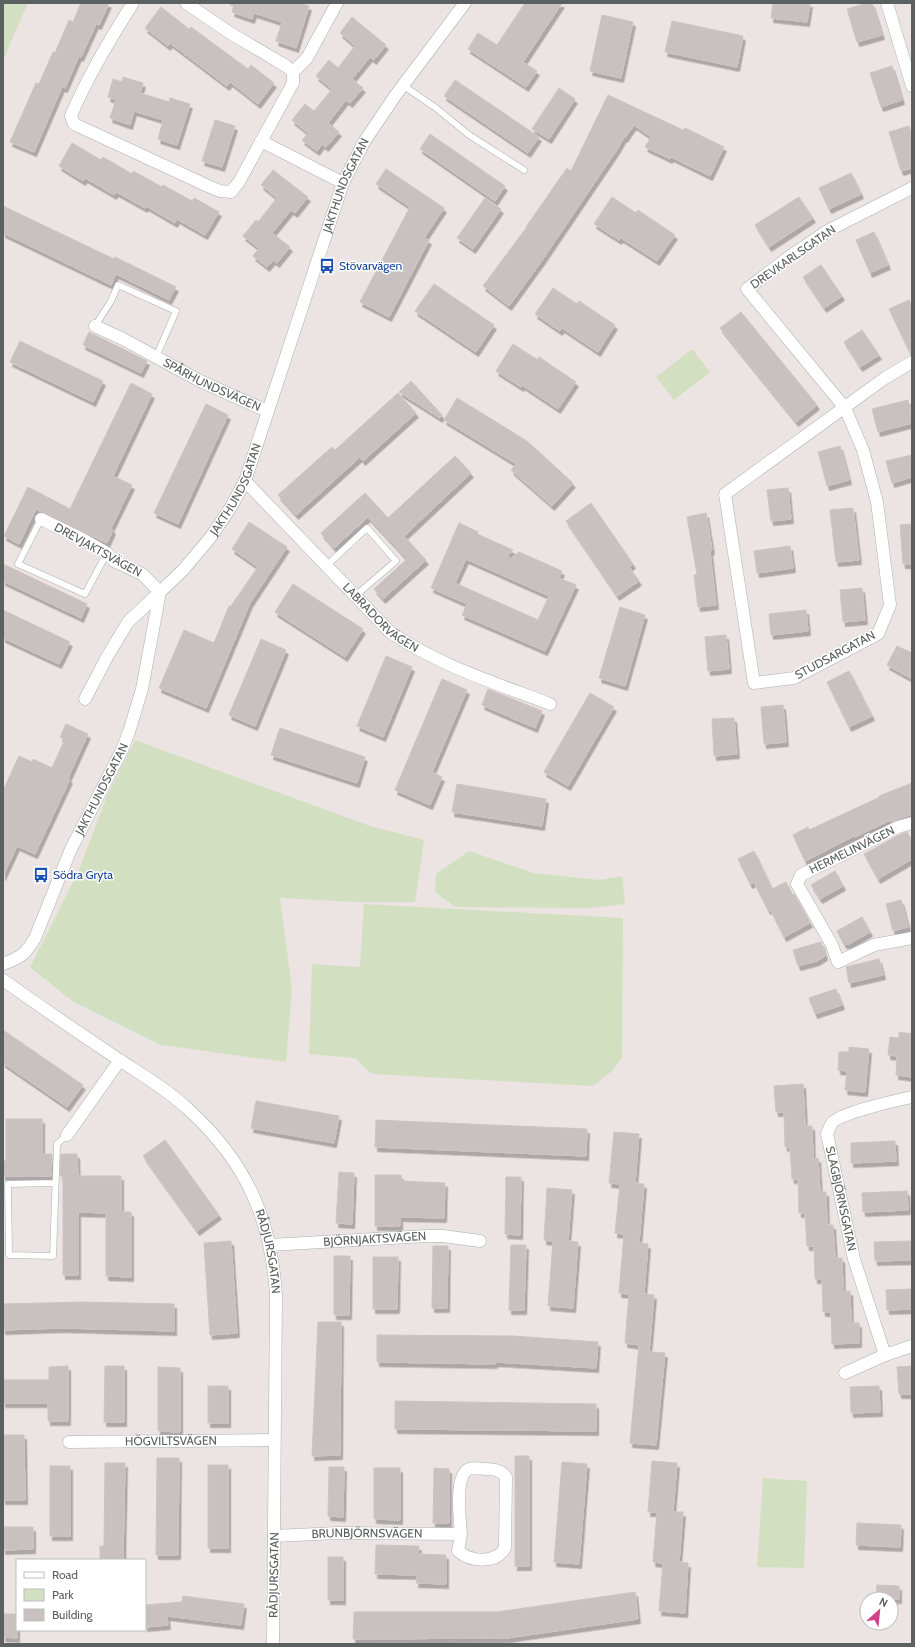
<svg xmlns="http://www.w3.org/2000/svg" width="915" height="1647" viewBox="0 0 915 1647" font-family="Cabin,sans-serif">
<defs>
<filter id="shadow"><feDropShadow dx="2.5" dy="4.5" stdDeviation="0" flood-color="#0004"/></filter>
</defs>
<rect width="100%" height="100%" fill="#ebe4e2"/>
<!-- green -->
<g fill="#d2e0c1">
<path d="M3,3H28L3,60Z"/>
<path d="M692,349L710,372L674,400L656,377Z"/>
<path d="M135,740L370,826L424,840L415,902H358L280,898L292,989L286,1062L161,1045L72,1001L30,967L79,870L107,796Z"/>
<path d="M469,851L534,873L599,880L622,876L625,904L592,908L455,907L435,892L436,874Z"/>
<path d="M364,904L623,918L622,1057L613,1070L593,1086L372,1074L355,1058L309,1054L312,964L360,967Z"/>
<path d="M763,1478L807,1481L804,1568L757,1567Z"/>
</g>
<!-- building -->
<g fill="#c8c1c0" stroke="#cfc3c1" fill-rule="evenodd" filter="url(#shadow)">
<path d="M81,3H109L99,25L96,24L81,57L79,56L65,88L62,87L34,152L10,142L36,83L39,84L53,52L55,53L69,20L73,22Z"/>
<path d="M231,3H299L309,6L296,48L276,41L282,22L254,13L252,19L232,12L234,6L230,5Z"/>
<path d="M525,3H562L523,62L537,71L526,87L468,49L478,33L497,45Z"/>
<path d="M773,3H810L807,22L771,18Z"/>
<path d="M867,3H872L882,35L857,42L847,9Z"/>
<path d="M161,7L189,29L191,27L248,69L251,65L274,83L258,104L230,82L227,86L170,43L168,46L145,28Z"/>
<path d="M602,15L633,22L621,78L590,71Z"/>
<path d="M352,17L386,45L374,60L370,57L352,79L363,88L350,103L346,100L328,123L339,132L326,147L322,144L317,151L302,140L308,133L292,120L305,104L314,111L332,89L316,76L329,60L338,68L355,46L340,33Z"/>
<path d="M672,21L743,36L737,67L665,52Z"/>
<path d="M892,66L902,100L881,107L870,73Z"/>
<path d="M123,77L143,83L140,93L169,102L170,98L190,104L177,145L158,139L163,120L134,111L130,125L110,118L116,100L108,97L113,79L122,82Z"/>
<path d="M455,80L539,137L528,153L444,96Z"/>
<path d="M559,88L575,99L549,139L532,129Z"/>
<path d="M608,95L683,130L685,128L724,147L710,176L671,157L670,159L645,147L651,137L634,125L625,138L624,137L618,148L543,259L509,306L483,286L527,227H526L567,168L571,171Z"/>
<path d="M215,120L235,126L222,167L202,161Z"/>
<path d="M909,126L912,137V168L901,171L889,132Z"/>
<path d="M430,134L505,186L495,201L420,149Z"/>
<path d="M72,143L101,160L103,157L132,174L133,171L162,187L163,185L192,201L194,198L219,212L205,235L177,219L175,223L146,206L145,208L116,192L114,195L85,178L83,181L59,166Z"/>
<path d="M386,169L444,208L424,238L429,240L389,317L360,302L410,207L376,184Z"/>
<path d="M273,170L308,197L295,213L291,210L272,233L290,247L277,263L273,260L267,267L253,256L259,248L243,236L256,220L258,222L277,198L261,185Z"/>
<path d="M851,173L861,194L829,209L819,188Z"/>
<path d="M612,197L636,213L638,210L675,235L657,261L621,238L619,240L594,224Z"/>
<path d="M799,197L813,218L769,247L755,225Z"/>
<path d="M485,198L501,209L473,249L457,238Z"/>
<path d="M3,206L114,259L115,257L176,287L169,300L116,274L111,285L3,233Z"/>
<path d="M874,232L888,265L870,273L856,240Z"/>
<path d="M821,265L842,296L824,308L803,277Z"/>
<path d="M434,284L494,325L476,352L415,311Z"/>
<path d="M553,288L577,304L579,301L615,325L598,352L562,328L560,331L535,314Z"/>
<path d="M909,300L912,307V355H911L889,309Z"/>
<path d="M741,312L817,405L796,422L720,328Z"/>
<path d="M862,330L879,355L860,367L844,342Z"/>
<path d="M89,332L147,361L141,373L83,345Z"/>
<path d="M20,341L103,381L93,402L10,362Z"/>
<path d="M513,344L538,360L539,357L576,382L558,409L522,385L521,387L496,371Z"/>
<path d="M411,381L442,415L440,418L399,392Z"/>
<path d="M131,383L152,394L113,476L132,485L111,528L113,530L107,543L36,509L19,544L4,536L28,487L70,509Z"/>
<path d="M398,393L416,413L363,461L360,457L296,515L278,495L332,447L335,450Z"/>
<path d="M457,398L527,441L573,483L552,506L511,470L516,464L444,420Z"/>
<path d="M908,400L912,416V423L878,432L872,409Z"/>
<path d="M206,404L228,415L178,524L154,513Z"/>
<path d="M840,446L849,480L827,486L818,452Z"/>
<path d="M912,455V477L892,483L886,461Z"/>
<path d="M455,456L471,473L404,536L426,560L383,599L374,589L407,559L368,517L334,548L321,533L365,493L388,518Z"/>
<path d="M788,488L791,519L771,521L767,490Z"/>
<path d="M591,503L633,564L629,567L639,581L617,596L566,521Z"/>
<path d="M853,508L859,560L836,562L830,510Z"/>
<path d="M706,513L712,550L710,551L716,605L698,607L694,575L697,574L687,517Z"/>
<path d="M249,522L287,547L250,603L206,708L159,688L184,630L214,643L229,606H231L258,567L232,549Z"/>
<path d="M459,523L478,532L477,534L513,550L508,556L510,559L519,552L562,571L559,578L576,585L545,651L462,615L467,604L431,588ZM466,559L549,596L538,620L455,583Z"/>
<path d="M912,524V564H903L900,525Z"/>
<path d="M790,546L793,568L757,573L754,551Z"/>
<path d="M3,564L87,604L81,618L3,581Z"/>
<path d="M293,584L363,629L345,657L275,612Z"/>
<path d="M862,588L865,620L843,622L840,590Z"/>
<path d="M620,607L645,615L625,686L599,678Z"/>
<path d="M3,610L70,642L59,664L3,638Z"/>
<path d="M806,610L808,631L771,635L769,614Z"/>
<path d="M726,635L729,669L708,671L705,637Z"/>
<path d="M261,639L286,650L255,726L229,715Z"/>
<path d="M897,646L912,653V679L887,665Z"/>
<path d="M386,656L412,667L383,737L357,726Z"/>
<path d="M849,671L872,716L849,727L827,682Z"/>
<path d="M442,679L467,690L432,772L442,777L430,805L395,790Z"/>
<path d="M488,689L542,711L535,728L482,705Z"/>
<path d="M590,693L614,707L568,786L544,772Z"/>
<path d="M783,705L786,742L764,744L761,707Z"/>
<path d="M734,718L737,754L714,756L712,719Z"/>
<path d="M66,724L88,734L68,778L70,779L35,854L17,846L3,876V791L19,756L32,762L33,759L52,768L65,739L60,737Z"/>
<path d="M280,728L365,757L357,783L271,755Z"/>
<path d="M912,783V814L891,822L890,820L855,837L854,836L805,861L793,835L808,827L809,830L880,797L879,796Z"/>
<path d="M457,784L546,799L542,826L452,812Z"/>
<path d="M907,832L912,842V859L878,879L864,854L897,836Z"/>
<path d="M754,851L772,889L786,882L792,896L794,894L810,923L784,937L770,909L768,910L754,882L750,884L738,859Z"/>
<path d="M835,871L843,886L820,899L811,885Z"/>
<path d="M901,900L908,927L893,931L886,904Z"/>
<path d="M862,917L870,932L849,944H844L837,931Z"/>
<path d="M821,942L825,956L817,961L798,966L793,950Z"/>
<path d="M879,959L883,975L849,983L846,967Z"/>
<path d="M836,989L842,1005L815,1014L809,998Z"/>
<path d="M3,1030L83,1085L67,1107L3,1063Z"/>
<path d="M899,1032L912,1034V1077L896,1075L897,1056L888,1055L890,1037L899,1038Z"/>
<path d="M849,1047L869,1049L865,1092L845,1090L847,1071L838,1070L839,1052H849Z"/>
<path d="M803,1084L805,1126H812L813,1159L818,1158L820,1192H826L827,1225H833L835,1258H842L843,1292L850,1291L851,1323H859V1343L832,1344L831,1312H823L822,1279H815L814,1246H807L805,1213H799L798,1179H792L790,1147H785L784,1112H776L774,1086Z"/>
<path d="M256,1101L339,1116L334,1143L251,1128Z"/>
<path d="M6,1119H42V1154H52L51,1176H3V1161H6Z"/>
<path d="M376,1120L587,1129L586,1156L375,1147Z"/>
<path d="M614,1132L639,1134L635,1183L644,1184L639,1243L648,1244L644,1294L654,1295L649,1352L665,1353L656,1445L630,1443L639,1345L625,1343L629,1294L619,1293L624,1234L615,1233L620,1184L609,1183Z"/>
<path d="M165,1140L219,1215L197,1231L143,1156Z"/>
<path d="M895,1141L896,1161L851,1163V1143Z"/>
<path d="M61,1154H77L78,1176H121V1212H131V1277L106,1276V1213L78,1212V1275H63V1176H60Z"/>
<path d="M339,1172L354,1173L352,1224L336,1223Z"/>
<path d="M375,1175H401V1181L445,1183L444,1218L400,1217V1226H375Z"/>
<path d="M506,1177H521L520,1235L505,1234Z"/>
<path d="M547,1188L572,1190L568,1241L578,1242L573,1308L548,1306L553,1241L544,1240Z"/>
<path d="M907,1191L908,1210L863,1212L862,1193Z"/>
<path d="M231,1241L237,1333L210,1335L204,1243Z"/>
<path d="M912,1241V1260L875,1261L874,1242Z"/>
<path d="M511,1245H526L524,1310H509Z"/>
<path d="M433,1246H448L447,1308H432Z"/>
<path d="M334,1256H350L349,1315H334Z"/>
<path d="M373,1257H398L397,1309H373Z"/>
<path d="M912,1289V1309L887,1310L886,1290Z"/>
<path d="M82,1302L174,1304V1331L62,1328L3,1330V1304Z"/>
<path d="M318,1322H341L340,1455L312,1456Z"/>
<path d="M377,1335L513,1336L598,1342L596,1368L495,1362V1364L377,1362Z"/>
<path d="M68,1366V1421H48V1403H3V1380H49V1367Z"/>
<path d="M105,1366H124V1422H104Z"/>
<path d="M912,1366V1394H899L897,1367Z"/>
<path d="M158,1367L180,1368V1432L158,1431Z"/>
<rect x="208" y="1386" width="20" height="37"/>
<path d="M879,1386L880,1412L851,1413L850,1387Z"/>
<path d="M395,1401L596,1404V1431L395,1429Z"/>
<path d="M3,1435H24L25,1500H3Z"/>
<rect x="515" y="1456" width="14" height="110"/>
<path d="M157,1458H179L178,1555H156Z"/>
<path d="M652,1461L677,1463L673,1512H683L679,1562L688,1563L685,1613L659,1611L663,1563L653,1562L657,1512H648Z"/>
<path d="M562,1462L587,1464L579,1564L554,1562Z"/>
<path d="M105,1463H125L123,1560H100V1546H104Z"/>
<rect x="208" y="1465" width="20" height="83"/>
<rect x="50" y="1466" width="20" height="70"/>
<path d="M329,1467H344L343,1517L328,1516Z"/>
<path d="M374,1468H400V1520L374,1519Z"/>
<path d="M434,1468L449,1469V1523H433Z"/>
<path d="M857,1523L901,1525L900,1547L856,1545Z"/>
<path d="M3,1527H33V1549L3,1550Z"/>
<path d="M376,1545L419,1546L418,1554L446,1555V1584L416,1583L417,1575L375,1574Z"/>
<rect x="328" y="1557" width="15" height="43"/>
<path d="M877,1585L899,1586V1599H876Z"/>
<path d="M635,1592L638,1619L507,1638L353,1639L354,1612H497Z"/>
<path d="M183,1596L244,1604L241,1625L167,1616L168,1625L145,1627V1605L182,1602Z"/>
<path d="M3,1614H17V1638L3,1637Z"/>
</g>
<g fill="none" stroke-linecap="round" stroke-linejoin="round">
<defs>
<g id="service">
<path d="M404,86L436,108L469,135L524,170"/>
<path d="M95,326L111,301L118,285L176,311L156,357"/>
<path d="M41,519L18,564L85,594L107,553"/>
<path d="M326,566L367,528L396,561L355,596"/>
<path d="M55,1183L8,1184L9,1255L53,1256L57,1144L67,1135"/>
</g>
<g id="minor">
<path d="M133,3C110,39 87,77 71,116L74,124L208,186L220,191L231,192L239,182L293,83V72L286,66L230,33L186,3"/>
<path d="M887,3L912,86"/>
<path d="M293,72L307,58L337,3"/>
<path d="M261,141L343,183"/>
<path d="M912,188L829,230L789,257L747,289L845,408L863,450L877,502L890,605L878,634L794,678L754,683L725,494L885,378L912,362"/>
<path id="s1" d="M95,326L123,339L200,381L267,411"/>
<path id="s2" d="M245,481L390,632C438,665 495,683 550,704"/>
<path d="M41,519L82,539L107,553L114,561L142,574L160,592L128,622L107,657L85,699"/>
<path d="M912,823L898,827L801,875L797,884L832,945L838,962L874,945L912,938"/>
<path id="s3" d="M3,964C21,957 25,955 35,938L71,849L122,750L129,732L142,689L160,592L183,570L210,538L231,507L245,481L343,183L364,142L395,96L465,3"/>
<path id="s4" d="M3,980C41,1007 79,1033 118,1059C142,1075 168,1090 189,1110C246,1162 271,1218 276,1295L273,1644"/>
<path id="s5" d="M912,1097C898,1100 839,1113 832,1123C830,1126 828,1131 827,1134L854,1259L885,1355L912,1346"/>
<path d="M67,1135L120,1060"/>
<path id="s6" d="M270,1245L426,1236H443L480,1241"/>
<path d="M845,1373L885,1355"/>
<path id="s7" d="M69,1442L274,1440"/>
<path id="s8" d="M274,1536L337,1533L461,1534L458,1551C471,1562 496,1564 505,1548L506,1477C501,1470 494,1469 485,1469C480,1469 473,1467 469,1469C454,1475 460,1520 461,1534"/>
</g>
</defs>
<!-- service casing -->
<use href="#service" stroke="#abb0b1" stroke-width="7"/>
<!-- minor casing -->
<use href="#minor" stroke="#abb0b1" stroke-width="13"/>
<!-- service -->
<use href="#service" stroke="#fff" stroke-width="6"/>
<!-- minor -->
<use href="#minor" stroke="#fff" stroke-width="12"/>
</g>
<!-- icons -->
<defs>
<symbol id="bus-bare" viewBox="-9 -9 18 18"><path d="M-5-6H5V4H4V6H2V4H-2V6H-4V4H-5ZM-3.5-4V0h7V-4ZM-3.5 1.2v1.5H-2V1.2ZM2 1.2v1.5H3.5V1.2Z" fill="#1a4fb4" stroke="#fff" stroke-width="2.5" paint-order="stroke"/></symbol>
</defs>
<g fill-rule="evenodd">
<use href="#bus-bare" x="316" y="255" width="22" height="22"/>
<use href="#bus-bare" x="30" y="864" width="22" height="22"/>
</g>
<g text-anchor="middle" stroke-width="3" stroke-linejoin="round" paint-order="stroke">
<!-- street labels -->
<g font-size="12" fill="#5a6160" stroke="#fff">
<text dy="4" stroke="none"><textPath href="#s3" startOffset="866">JAKTHUNDSGATAN</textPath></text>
<text transform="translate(793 257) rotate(-35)" y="4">DREVKARLSGATAN</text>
<text dy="4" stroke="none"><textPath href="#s1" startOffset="131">SPÅRHUNDSVÄGEN</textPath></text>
<text dy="4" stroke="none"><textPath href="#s3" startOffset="542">JAKTHUNDSGATAN</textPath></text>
<text transform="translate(98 550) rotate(29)" y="4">DREVJAKTSVÄGEN</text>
<text dy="4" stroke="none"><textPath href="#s2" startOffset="193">LABRADORVÄGEN</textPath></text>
<text transform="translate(835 655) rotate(-28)" y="4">STUDSARGATAN</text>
<text dy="4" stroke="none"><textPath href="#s3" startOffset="206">JAKTHUNDSGATAN</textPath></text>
<text transform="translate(852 850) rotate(-26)" y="4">HERMELINVÄGEN</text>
<text dy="4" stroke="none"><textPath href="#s5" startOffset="163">SLAGBJÖRNSGATAN</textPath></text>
<text dy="4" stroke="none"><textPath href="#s6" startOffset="105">BJÖRNJAKTSVÄGEN</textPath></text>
<text dy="4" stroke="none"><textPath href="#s4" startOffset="393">RÅDJURSGATAN</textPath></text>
<text dy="4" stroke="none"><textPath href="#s7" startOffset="102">HÖGVILTSVÄGEN</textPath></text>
<text dy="4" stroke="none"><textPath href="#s8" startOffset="93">BRUNBJÖRNSVÄGEN</textPath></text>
<text transform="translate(274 1575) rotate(-89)" y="4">RÅDJURSGATAN</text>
</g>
<!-- transit labels -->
<g font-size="12" fill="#164399" stroke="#fff" text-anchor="start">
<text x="339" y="270">Stövarvägen</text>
<text x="53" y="879">Södra Gryta</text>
</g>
</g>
<!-- border -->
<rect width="915" height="1647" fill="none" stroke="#5a6160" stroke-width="8"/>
<!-- legend -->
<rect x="16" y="1559" width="130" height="72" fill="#ffffff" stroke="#bdc0bf"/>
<rect x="24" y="1572" width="20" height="6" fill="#ffffff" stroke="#bdc0bf"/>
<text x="52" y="1579" font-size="12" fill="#5a6160">Road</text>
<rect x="24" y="1589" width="20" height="12" fill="#d2e0c1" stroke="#bdc0bf"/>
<text x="52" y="1599" font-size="12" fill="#5a6160">Park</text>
<rect x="24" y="1609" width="20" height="12" fill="#c8c1c0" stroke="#bdc0bf"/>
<text x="52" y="1619" font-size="12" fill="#5a6160">Building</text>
<!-- north arrow -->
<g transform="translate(879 1611) rotate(27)"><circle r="19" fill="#ffffff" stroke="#bdc0bf"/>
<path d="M0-3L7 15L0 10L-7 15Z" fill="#d34087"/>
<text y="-6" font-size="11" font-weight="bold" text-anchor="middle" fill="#5a6160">N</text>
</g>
</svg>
